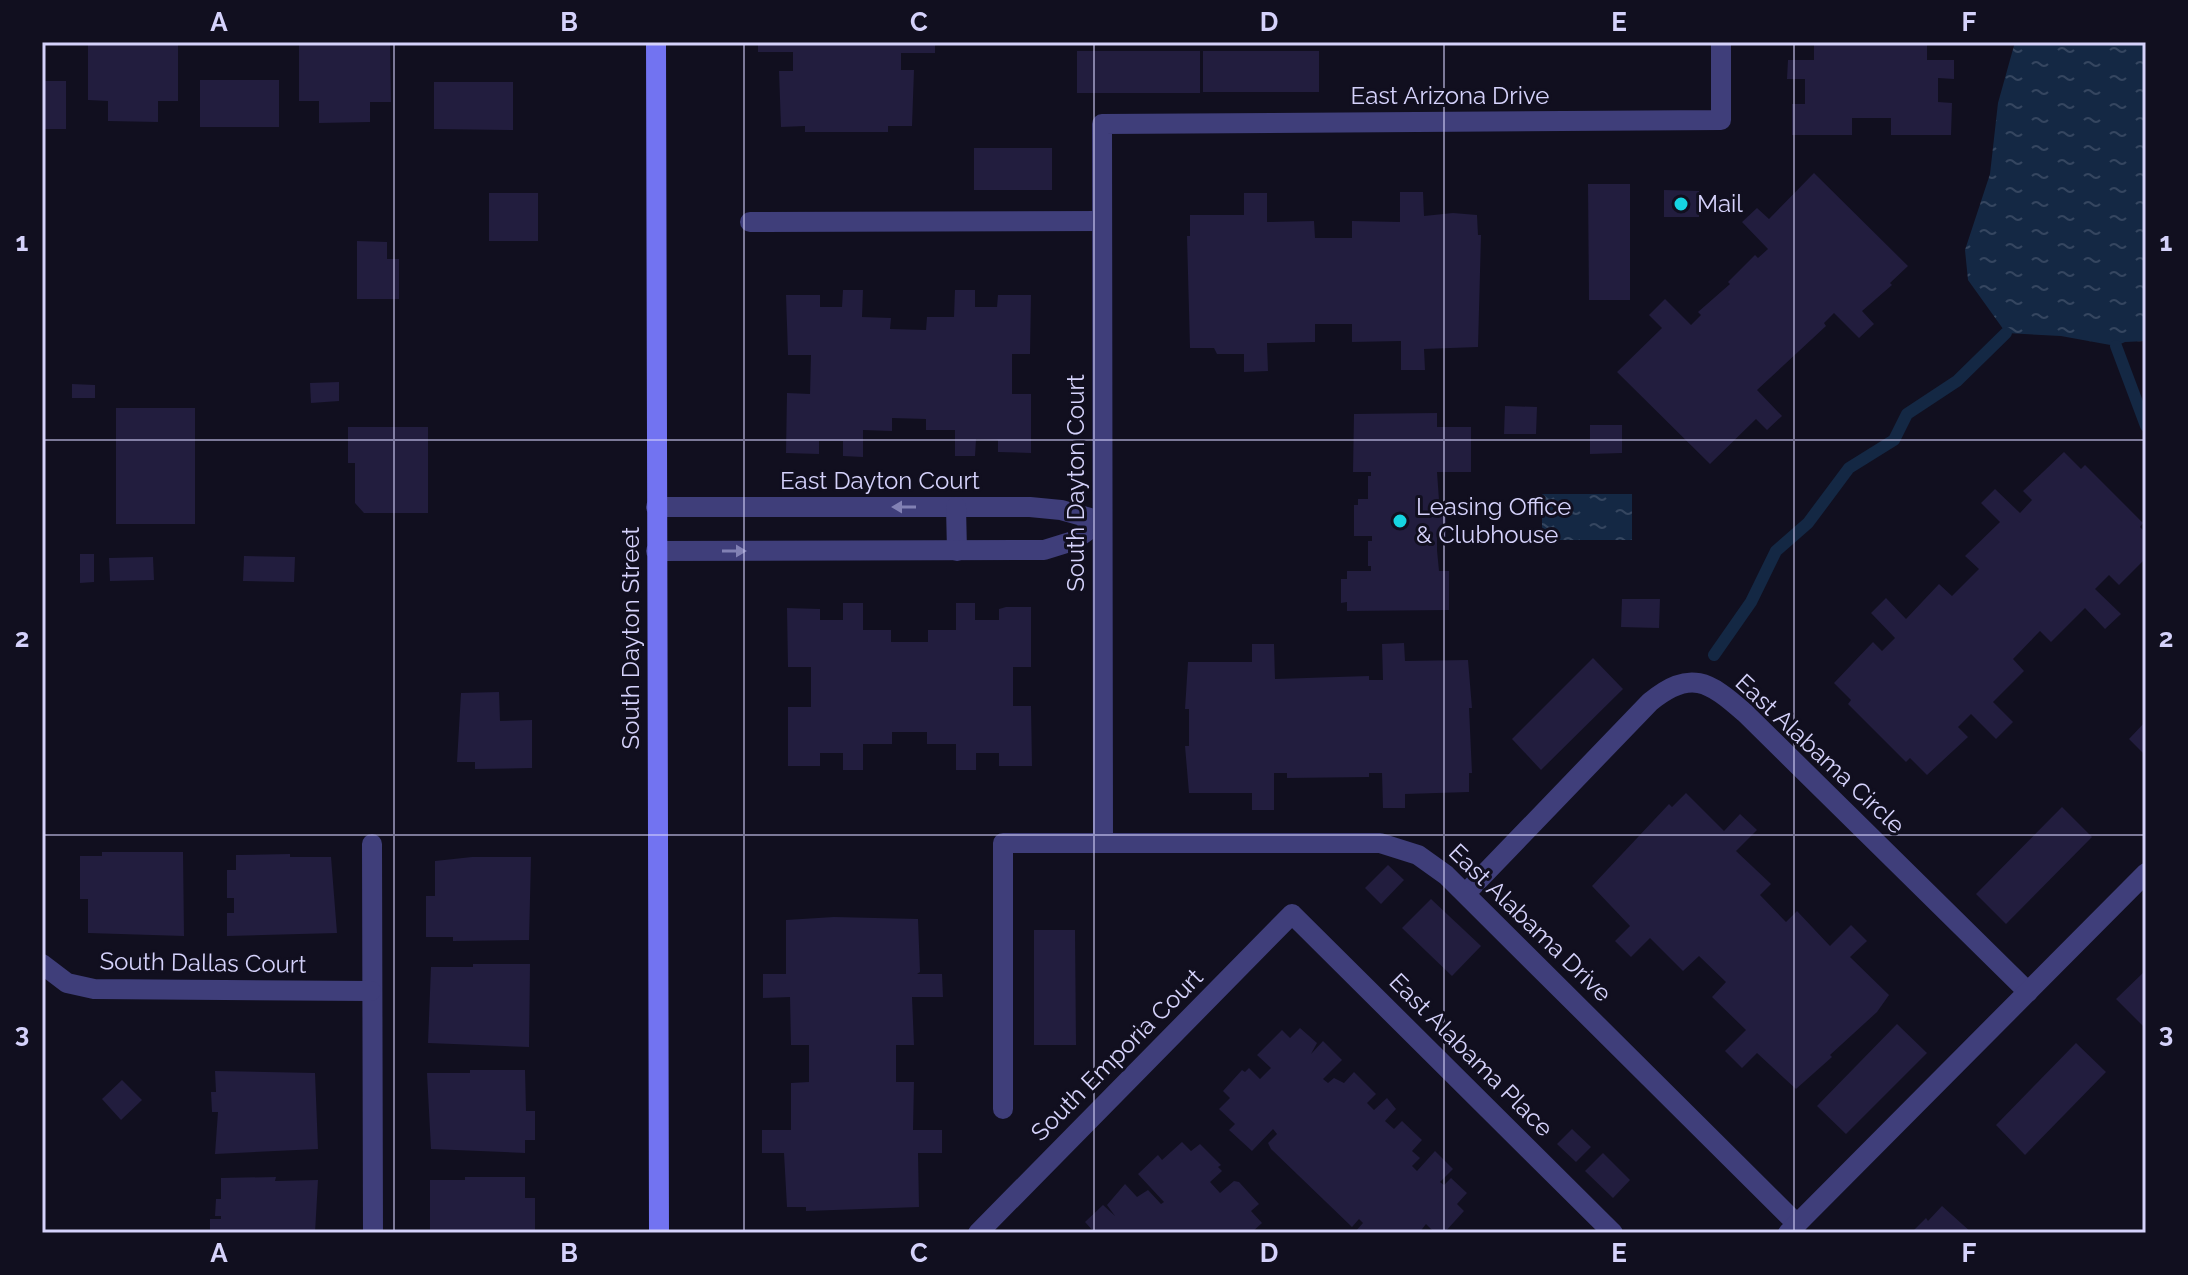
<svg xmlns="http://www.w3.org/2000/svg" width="2188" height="1275" viewBox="0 0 2188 1275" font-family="Raleway,sans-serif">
<defs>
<pattern id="water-ripples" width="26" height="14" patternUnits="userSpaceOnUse" patternTransform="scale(2)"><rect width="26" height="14" fill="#142844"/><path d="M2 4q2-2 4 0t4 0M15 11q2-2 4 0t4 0" fill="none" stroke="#354660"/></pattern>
</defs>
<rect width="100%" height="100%" fill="#110f1f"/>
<!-- water -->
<g fill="url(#water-ripples)">
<path d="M2015,42H2146V341L2125,342L2116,346L2061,336L2006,333L1968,280L1965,250L1990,174L1998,103Z"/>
<rect x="1542" y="494" width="90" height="46"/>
</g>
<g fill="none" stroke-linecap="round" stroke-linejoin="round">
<!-- stream -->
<g stroke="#142844" stroke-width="12">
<path d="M2116,346L2146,426"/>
<path d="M1714,655L1751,602L1776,551L1808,523L1849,468L1894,440L1907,414L1957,381L2006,333"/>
</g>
</g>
<!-- building -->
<g fill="#221d3e">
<path d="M88,42H178V101H158V122L108,121V101L88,100Z"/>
<path d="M299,42H390L391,102H370V122L319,123V101H299Z"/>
<path d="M758,42H935V53H901V70H914L912,126H888V132H805V126L781,127L779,71H793V52H758Z"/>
<rect x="1586" y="42" width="61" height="3"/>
<path d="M1814,42H1927V60H1954V79L1938,78V102L1952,103L1951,135H1891V118H1852V135H1792V104H1805V79H1787L1788,60H1814Z"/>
<rect x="1077" y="51" width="123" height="42"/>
<rect x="1203" y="51" width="116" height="41"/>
<rect x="200" y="80" width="79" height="47"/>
<rect x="42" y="81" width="24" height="48"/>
<path d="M434,82H513V130L434,129Z"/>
<rect x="974" y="148" width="78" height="42"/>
<path d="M1814,173L1908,266L1890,283L1892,285L1862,311L1874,324L1859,338L1834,313L1824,323L1826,326L1757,390L1782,416L1767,430L1756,419L1710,464L1617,372L1662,328L1649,315L1665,299L1691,325L1701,315L1698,312L1730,284L1728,282L1755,255L1758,258L1768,249L1742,222L1757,208L1769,219Z"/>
<path d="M1588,184H1630V300H1589Z"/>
<path d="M1664,190L1699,191V217H1664Z"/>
<path d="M1400,192H1423L1424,216L1453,213L1477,215L1478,235H1481L1478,347L1424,349L1425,370H1401V341L1352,342V324H1315V342L1267,343L1268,371L1244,372V354H1217L1214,348H1190L1187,236H1190V215H1244V193H1267V222L1314,221L1315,238H1352V221L1400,222Z"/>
<rect x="489" y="193" width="49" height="48"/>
<path d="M357,241L387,242V259H399V299H357Z"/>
<path d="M843,290H863L862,317L891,318L890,329L926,330L927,317H954L955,290H975V307H997L998,295H1031L1030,354H1012V394H1031V453L998,452V440L976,439L975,456H955V430H926V419L892,418V431L863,430V457L843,456V441H819V454L786,453L787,393L810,394L811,355H788L786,295H820V307H842Z"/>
<path d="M339,382V401L311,403L310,383Z"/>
<path d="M72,384L95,385V398H72Z"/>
<path d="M1505,406L1537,407L1536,434H1504Z"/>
<rect x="116" y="408" width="79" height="116"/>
<path d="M1437,413V427H1471V472H1437L1439,500H1434V505H1446V537H1437V550L1439,571H1449V610L1347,611V602L1341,603V579H1347V571H1371V566H1368V541H1372V536H1354V505H1358V499H1368V476H1371V472H1353L1354,414Z"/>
<path d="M1590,425H1622V453L1590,454Z"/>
<path d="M348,427H428V513H364L355,503V463H348Z"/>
<path d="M2064,452L2081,469L2085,465L2143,523L2140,527L2146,533L2143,561L2119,585L2109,575L2095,589L2121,614L2105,629L2085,608L2051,642L2040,631L2013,659L2024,671L1993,702L2013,722L1996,739L1971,714L1958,727L1968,737L1927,775L1910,758L1906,762L1848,704L1851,700L1834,683L1873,642L1882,651L1895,638L1871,613L1886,598L1906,619L1939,584L1952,596L1979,569L1965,556L2000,522L1981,503L1995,489L2020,513L2032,500L2023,491Z"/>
<path d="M80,554H94V582L80,583Z"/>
<path d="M244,556L295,557L294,582L243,581Z"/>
<path d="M153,557L154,580L110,581L109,558Z"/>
<path d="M1622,599H1660L1659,628L1621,627Z"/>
<path d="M843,603H863V630H891V642H928V630H956V603H975V620H999V609L1006,607H1031V667H1013V706H1031L1032,766H999V753H976V770H956V744H927V732H892V744H863V770H843V753H820V766H788V707H811V667H788L787,608L820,609V620H843Z"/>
<path d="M1404,643L1405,661L1468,660L1472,708H1469L1472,773H1469V792L1405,794V808H1383L1382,773H1369V777L1287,778V773H1274V810H1252V793H1189L1185,746H1189V709H1185L1188,662H1252V644H1274L1275,679L1369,676V680H1383L1382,644Z"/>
<path d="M1593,658L1623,689L1541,770L1512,739Z"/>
<path d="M499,692L500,721L532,720V768L475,769V762H457L461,693Z"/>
<path d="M2146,721V756L2129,739Z"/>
<path d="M1686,793L1724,831L1740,814L1757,830L1736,851L1771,884L1760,895L1786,922L1797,911L1830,946L1851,925L1867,941L1850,957L1889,995L1877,1012L1830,1055L1832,1057L1796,1089L1757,1053L1742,1068L1725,1051L1746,1030L1712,997L1726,982L1699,956L1683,971L1650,938L1631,957L1615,941L1630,926L1592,886L1669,804L1672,807Z"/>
<path d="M2062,807L2092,837L2006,924L1976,894Z"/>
<path d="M102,852H183L184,936L88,933V899H80V856H102Z"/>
<path d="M290,854V857H331L337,933L227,936V913H234V898H227V870H236V855Z"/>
<path d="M472,857H531L529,940L453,941V937H426V896H435V861Z"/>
<path d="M1388,865L1404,880L1381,904L1365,888Z"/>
<path d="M1431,899L1481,946L1452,976L1402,928Z"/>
<path d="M834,917L918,919L920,972L917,974H942L943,997H912L914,1045H896V1082H914L913,1130H942V1153H918L919,1207L806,1211V1207H787L784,1153H762V1130H791V1083L809,1082V1045H791L790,997L763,998V974H786V920Z"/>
<path d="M1034,930H1075L1076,1045H1034Z"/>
<path d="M473,964H530L529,1047L428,1043L431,967H473Z"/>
<path d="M2146,970V1029L2116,999Z"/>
<path d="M1897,1024L1927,1053L1846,1134L1817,1106Z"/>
<path d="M1300,1028L1317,1043L1311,1054L1323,1041L1342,1060L1323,1079L1328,1083L1334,1078L1344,1083L1354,1072L1376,1094L1367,1103L1374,1110L1387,1098L1396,1109L1385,1121L1394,1129L1402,1121L1422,1140L1412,1151L1420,1158L1412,1166L1417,1171L1435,1151L1453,1169L1440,1182L1444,1185L1451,1178L1467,1193L1457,1204L1464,1211L1444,1233H1435L1426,1224L1419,1233H1354L1363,1223L1359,1219L1352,1227L1271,1149L1268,1143L1277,1134L1273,1129L1252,1151L1229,1130L1235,1124L1219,1109L1230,1098L1223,1091L1242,1070L1245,1072L1249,1068L1260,1079L1271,1068L1257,1055L1282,1030L1290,1038Z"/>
<path d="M2076,1043L2106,1072L2025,1155L1996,1125Z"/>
<path d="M470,1070H525L526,1111H535V1140H525V1153L431,1149L427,1073H470Z"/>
<path d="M215,1071L315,1073L318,1149L215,1154L218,1112H212L211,1092H216Z"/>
<path d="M122,1080L142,1100L121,1120L102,1099Z"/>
<path d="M1572,1129L1591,1147L1576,1162L1557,1144Z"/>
<path d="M1182,1142L1191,1151L1200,1144L1221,1165L1218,1167L1222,1171L1210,1182L1220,1193L1234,1181L1239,1182L1259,1204L1251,1211L1262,1223L1251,1233H1095L1085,1222L1103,1205L1115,1216L1107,1205L1125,1184L1137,1197L1148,1190L1161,1204L1164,1202L1138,1174L1158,1155L1162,1160Z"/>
<path d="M1603,1153L1630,1180L1613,1198L1585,1171Z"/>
<path d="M276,1177L275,1181L318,1180L315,1233H210V1219H221V1216H215L216,1199H221V1178Z"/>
<path d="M465,1177H525V1198H535V1233H430V1180H465Z"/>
<path d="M1942,1206L1972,1233H1911L1926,1218L1928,1221Z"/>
</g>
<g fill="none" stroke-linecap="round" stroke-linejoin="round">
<!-- lane -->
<g stroke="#3f3e7a" stroke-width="20">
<path d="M750,222L1101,221"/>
<path d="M656,507H1030L1061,510L1101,521"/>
<path d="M956,507L957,551"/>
<path d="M656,551L1044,550L1073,541L1101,521"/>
<path d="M1103,843L1102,124L1721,120V42"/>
<path d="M1466,893L1650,702C1690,669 1709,681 1745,713L2028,992"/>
<path d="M1003,1109V843H1380L1418,855L1446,875L1797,1224"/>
<path d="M978,1233L1292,914L1613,1233"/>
<path d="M1788,1233L2146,873"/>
</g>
<!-- street -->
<g stroke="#3f3e7a" stroke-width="20">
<path d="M372,844L373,1233"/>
<path d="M42,964L67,983L94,989L371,991"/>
</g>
<!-- secondary -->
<path stroke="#7273f1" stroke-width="20" d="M656,42L659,1233"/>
</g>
<!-- one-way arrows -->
<defs><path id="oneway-solid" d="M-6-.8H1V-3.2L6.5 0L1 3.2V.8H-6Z" transform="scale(2)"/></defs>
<g fill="#8281b4">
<use href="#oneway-solid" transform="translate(904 507) rotate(180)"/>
<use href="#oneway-solid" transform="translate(734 551)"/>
</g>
<!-- grid -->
<path fill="none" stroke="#d5d2fb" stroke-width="2" stroke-opacity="0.55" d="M394,42V1233M744,42V1233M1094,42V1233M1444,42V1233M1794,42V1233M42,440H2146M42,835H2146"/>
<!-- markers -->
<g fill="#16d5e2" stroke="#110f1f" stroke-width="3">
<circle cx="1681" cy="204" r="8"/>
<circle cx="1400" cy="521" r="8"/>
</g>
<g text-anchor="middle" stroke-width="6" stroke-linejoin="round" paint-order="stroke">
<!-- street labels -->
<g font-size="24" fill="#d5d2fb" stroke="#110f1f">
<text x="1450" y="104">East Arizona Drive</text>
<text x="880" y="489">East Dayton Court</text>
<text transform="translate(1076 483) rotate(-90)" y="8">South Dayton Court</text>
<text transform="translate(631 638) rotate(-90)" y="8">South Dayton Street</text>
<text transform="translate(1820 754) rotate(43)" y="8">East Alabama Circle</text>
<text transform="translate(1530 923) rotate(44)" y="8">East Alabama Drive</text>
<text transform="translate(203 963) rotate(1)" y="8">South Dallas Court</text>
<text transform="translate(1117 1055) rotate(-45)" y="8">South Emporia Court</text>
<text transform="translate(1471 1055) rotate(45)" y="8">East Alabama Place</text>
</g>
<!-- poi labels -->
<g font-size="24" fill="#d5d2fb" stroke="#110f1f" text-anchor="start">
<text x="1697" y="212">Mail</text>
<text x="1416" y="515">Leasing Office<tspan x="1416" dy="28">&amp; Clubhouse</tspan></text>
</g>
</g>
<!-- border -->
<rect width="2188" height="1275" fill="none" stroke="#110f1f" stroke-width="88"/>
<rect x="44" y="44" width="2100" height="1187" fill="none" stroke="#d5d2fb" stroke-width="3"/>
<g font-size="26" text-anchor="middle" font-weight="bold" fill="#d5d2fb">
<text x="219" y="31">A</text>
<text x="569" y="31">B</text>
<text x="919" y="31">C</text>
<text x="1269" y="31">D</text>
<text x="1619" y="31">E</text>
<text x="1969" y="31">F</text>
<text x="22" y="251">1</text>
<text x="2166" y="251">1</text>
<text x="22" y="647">2</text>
<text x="2166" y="647">2</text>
<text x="22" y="1042">3</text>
<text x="2166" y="1042">3</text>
<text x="219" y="1262">A</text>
<text x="569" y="1262">B</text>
<text x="919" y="1262">C</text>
<text x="1269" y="1262">D</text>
<text x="1619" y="1262">E</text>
<text x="1969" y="1262">F</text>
</g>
</svg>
